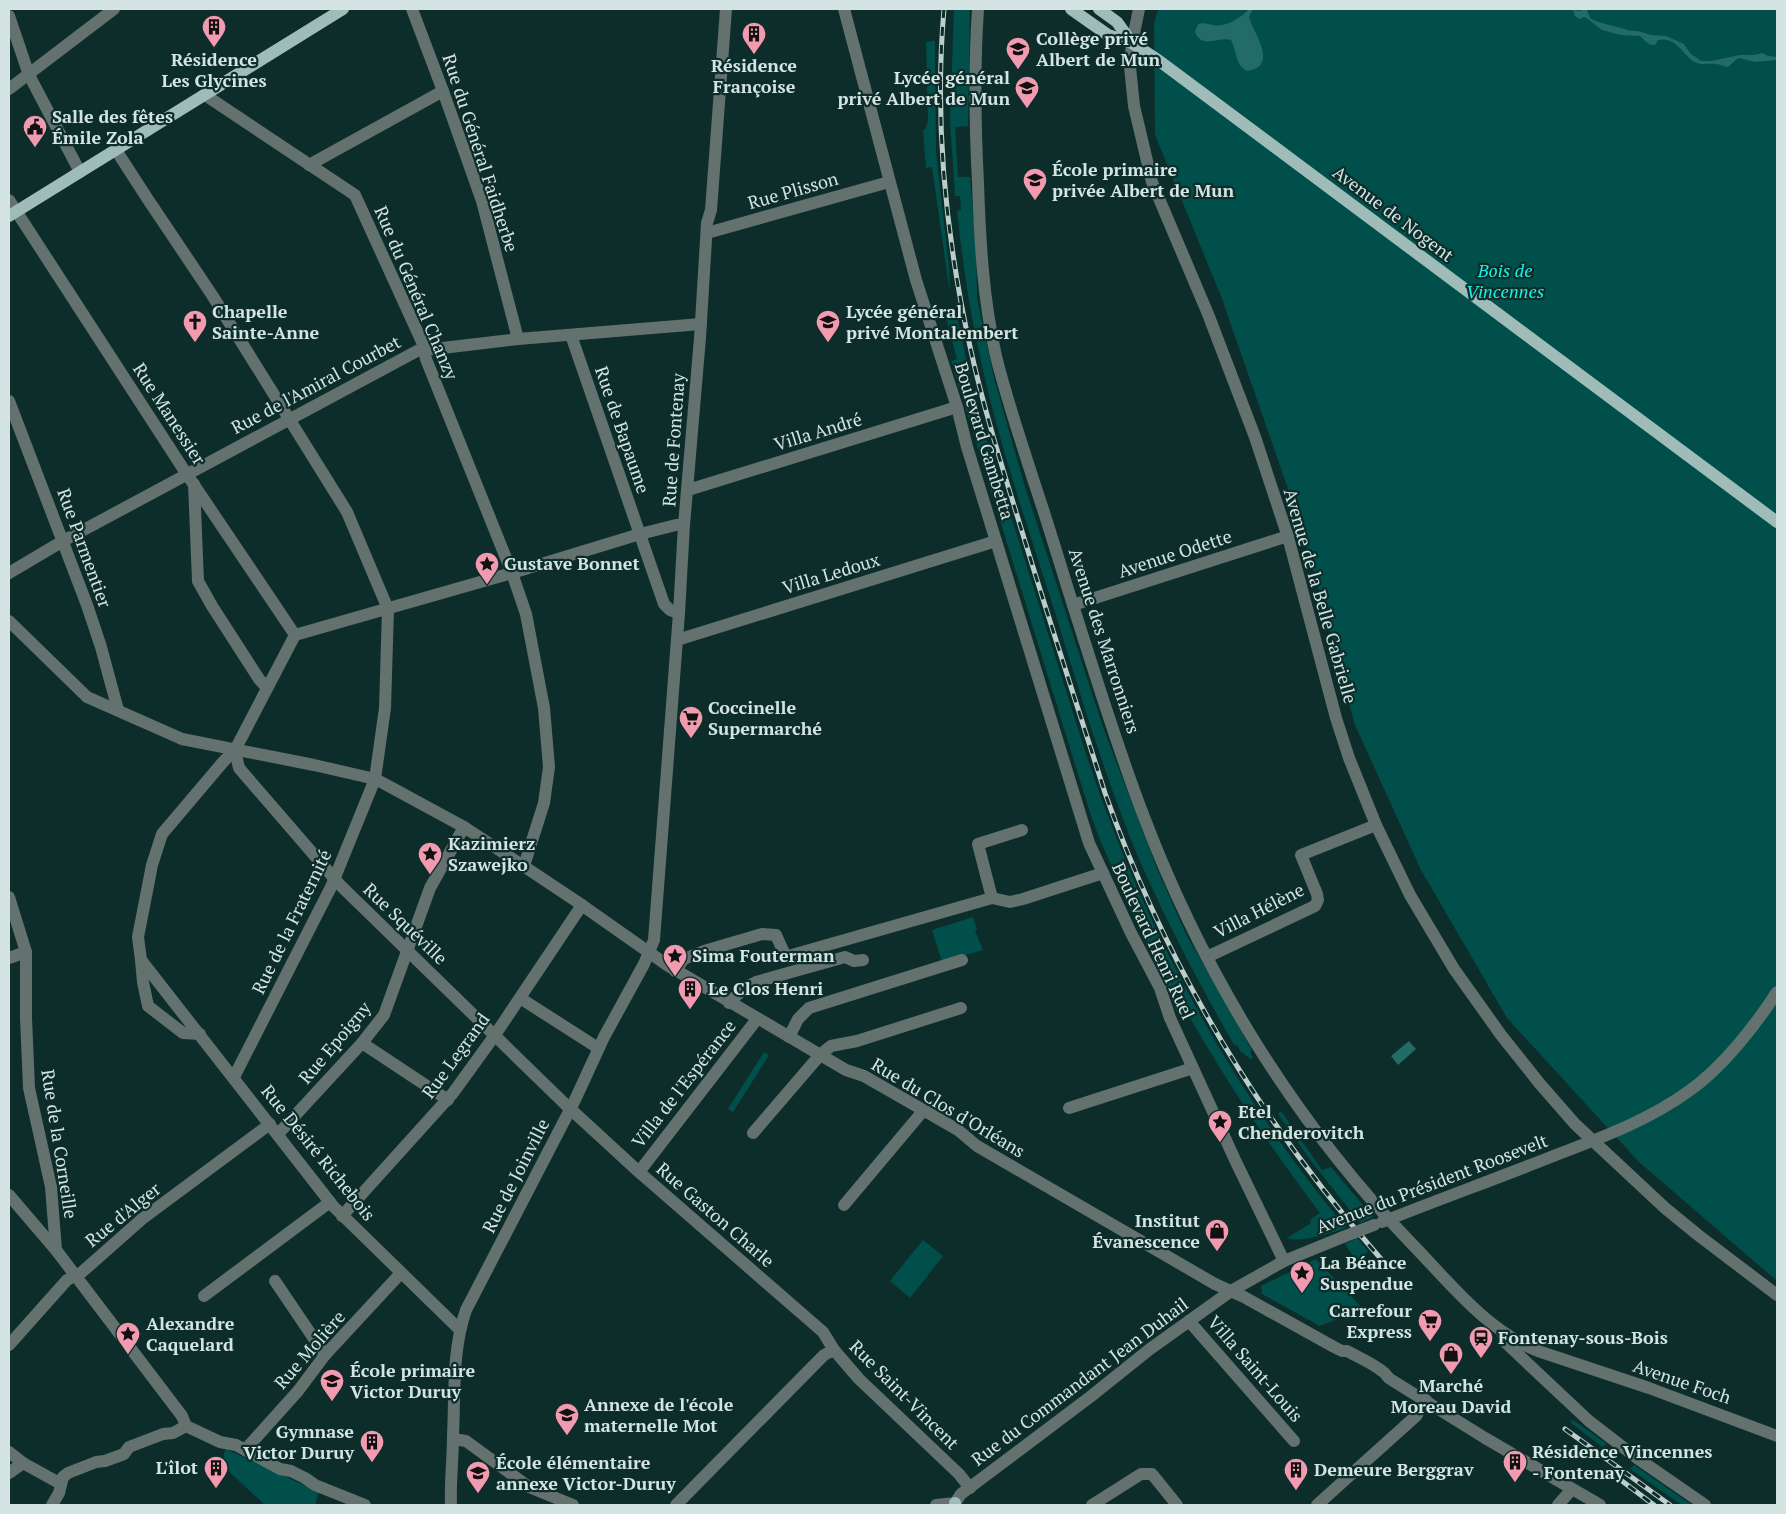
<svg xmlns="http://www.w3.org/2000/svg" width="1786" height="1514" viewBox="0 0 1786 1514" font-family="'PT Serif',serif">
<rect width="100%" height="100%" fill="#0d2d2a"/>
<!-- green -->
<g fill="#004f4b">
<path d="M954,9H970L968,126L955,127L958,177H970L976,247L977,298L994,378L1025,487L1085,672L1104,730L1158,871L1186,934L1252,1050L1250,1052L1253,1058L1251,1059L1241,1052L1237,1045H1234C1200,985 1167,923 1139,859C1104,776 1079,689 1052,603C1025,519 996,434 978,347C968,302 962,256 957,211L961,210L960,196H955L950,121Z"/>
<path d="M1158,9H1777V1281L1639,1162L1507,1018L1421,870L1355,725L1303,532L1221,296L1155,135L1154,24Z"/>
<path d="M935,41L936,152L949,267L950,294L932,167L926,168L923,130H925L928,121L926,42Z"/>
<path d="M957,316L974,395L985,434L1086,754C1143,927 1230,1088 1346,1228C1334,1232 1298,1244 1287,1238L1311,1223L1310,1220L1320,1213C1270,1147 1226,1081 1185,1009L1177,1012L1100,840L1090,813L951,361L957,359L946,318Z"/>
<path d="M973,917L977,930L975,931L983,950L942,962L932,930Z"/>
<path d="M764,1052L769,1055L733,1112L728,1109Z"/>
<path d="M1281,1111L1322,1170L1331,1167L1373,1217L1360,1223L1308,1157L1278,1114Z"/>
<path d="M1357,1238L1368,1251L1364,1255L1367,1259L1360,1267L1345,1244Z"/>
<path d="M923,1240L943,1256L910,1298L890,1281Z"/>
<path d="M1316,1259L1365,1311L1359,1313L1357,1311L1320,1326L1262,1294L1261,1286Z"/>
<path d="M1573,1420L1607,1444L1602,1447L1570,1422Z"/>
<path d="M226,1449L319,1492L315,1505H265L224,1467V1453Z"/>
<path d="M1634,1465L1692,1505H1682L1630,1469Z"/>
</g>
<!-- water -->
<g fill="#226b67">
<path d="M1249,9H1253L1249,17C1253,33 1280,66 1247,71C1235,65 1237,51 1231,40C1218,36 1202,50 1195,32L1198,24C1205,22 1207,24 1213,25C1225,28 1242,17 1249,9Z"/>
<path d="M1569,9L1580,11L1583,9L1587,10L1590,18L1605,26L1619,30L1638,31L1651,35L1666,36L1684,44L1690,53L1701,61H1711L1740,55H1754L1763,53L1768,56L1777,57V60L1756,62L1738,58L1728,67C1724,67 1720,64 1716,64C1708,63 1701,66 1693,61C1682,53 1675,36 1658,40L1655,45C1648,46 1645,40 1640,36L1621,35L1602,30L1585,17L1579,19L1574,15V11Z"/>
<path d="M1409,1041L1416,1049L1398,1065L1391,1056Z"/>
</g>
<g fill="none" stroke-linecap="round" stroke-linejoin="round">
<!-- stream -->
<path stroke="#226b67" stroke-width="3" d="M1596,23L1626,31"/>
<!-- minor -->
<g stroke="#63716f" stroke-width="12">
<path d="M412,9L443,91L482,201L518,339"/>
<path d="M844,9L916,280L957,407L967,447L1089,843L1131,933L1160,988L1170,1018L1236,1162L1284,1261"/>
<path d="M978,9C974,67 975,125 978,183C980,241 983,299 996,356C1006,397 1020,438 1033,479C1047,520 1059,561 1072,602C1095,674 1117,747 1144,817C1204,975 1295,1123 1412,1244C1450,1283 1486,1330 1538,1351L1649,1388L1777,1436"/>
<path d="M1139,9L1132,43L1130,67L1134,106L1152,182L1208,314L1255,437L1288,537L1336,718L1349,758L1376,825L1410,895L1454,969L1501,1035L1540,1084L1575,1124L1665,1208L1698,1235L1777,1295"/>
<path d="M9,16L29,75L80,172"/>
<path d="M9,89L114,9"/>
<path d="M205,95L355,195L422,342L426,359L512,573L526,614L544,708L549,767L544,803L524,866"/>
<path d="M116,150L147,198L212,295L347,512L388,609L385,708L375,779L331,887L234,1077"/>
<path d="M309,165L443,91"/>
<path d="M9,200L184,470L295,635"/>
<path d="M707,233L889,182"/>
<path d="M572,335L573,341L664,604L670,610L679,613"/>
<path d="M9,401L87,605L101,647L118,710"/>
<path d="M194,484L198,581L212,606L259,679L267,688"/>
<path d="M688,490L957,407"/>
<path d="M9,573L63,541L417,351L518,339L701,324"/>
<path d="M1073,605L1288,536"/>
<path d="M9,621L87,697L182,739L314,765L375,779L383,783L464,827L528,869L576,901L667,965L846,1070L864,1076L958,1130L977,1146L1215,1284L1244,1297L1334,1347L1342,1351H1347C1358,1357 1372,1363 1382,1371C1386,1373 1387,1377 1390,1379L1485,1438L1600,1505"/>
<path d="M677,640L996,541"/>
<path d="M235,750L239,768L340,885L565,1104L639,1172L823,1332L834,1350L859,1379L959,1474L970,1488"/>
<path d="M9,897L26,952V1018L29,1088L51,1187L56,1250"/>
<path d="M992,898L1010,902L1023,899L1103,873"/>
<path d="M1207,957L1315,906L1318,900L1317,894L1301,855L1376,825"/>
<path d="M9,958L26,952"/>
<path d="M141,960L143,982L148,1006L183,1033L200,1034"/>
<path d="M675,971L684,959L704,951L762,934L776,935L784,953L788,956L792,955L992,898L978,844L1022,830"/>
<path d="M520,998L598,1048"/>
<path d="M729,1003L744,988L756,982L845,957L854,961L863,960"/>
<path d="M789,1037L798,1019L809,1008L962,960"/>
<path d="M362,1043L448,1100"/>
<path d="M1069,1108L1193,1068"/>
<path d="M753,1133L820,1055L831,1046L857,1041L961,1008"/>
<path d="M278,1134L362,1043L384,1015L430,888L464,827"/>
<path d="M639,1172L757,1019"/>
<path d="M9,1195L56,1250L182,1416L186,1426L220,1442L236,1445L280,1469L291,1471L305,1478L315,1485L365,1505"/>
<path d="M844,1205L923,1111"/>
<path d="M342,1216L453,1093L495,1035L582,905"/>
<path d="M1382,1222C1440,1199 1498,1178 1556,1155C1603,1137 1649,1120 1689,1091C1722,1068 1755,1026 1777,992"/>
<path d="M275,1281L325,1355"/>
<path d="M204,1296L330,1202"/>
<path d="M1189,1321L1294,1441"/>
<path d="M459,1329L333,1206L141,960L138,937L152,865L162,834L223,762L235,750L295,635L512,573L640,534L676,525H684"/>
<path d="M1503,1335L1506,1343L1589,1421L1637,1458L1705,1505"/>
<path d="M9,1345L67,1280L82,1272L142,1219L270,1124"/>
<path d="M453,1439L466,1441L529,1487L573,1505"/>
<path d="M245,1450L298,1391L325,1355L401,1273"/>
<path d="M9,1452L23,1463L61,1484"/>
<path d="M9,1473L23,1463"/>
<path d="M52,1505L59,1493L63,1477L68,1473L96,1462L105,1461L124,1454L129,1447L163,1434L173,1433L186,1426"/>
<path d="M451,1505C450,1482 453,1459 453,1436C455,1394 452,1350 466,1310L574,1102L604,1037L644,964L654,940L679,613L684,525L700,338L707,223L711,210L726,9"/>
<path d="M676,1505L824,1355L834,1350"/>
<path d="M936,1505L955,1503L961,1494L1090,1397L1150,1349L1231,1291L1284,1261L1343,1237"/>
<path d="M1092,1505L1141,1474H1152L1177,1505"/>
<path d="M1317,1505L1416,1416L1426,1400"/>
<path d="M1558,1505L1572,1489"/>
</g>
<!-- major -->
<g stroke="#9fbcb9" stroke-width="12">
<path d="M1071,9L1108,35L1132,43L1158,60L1777,522"/>
<path d="M1099,9L1117,22L1132,43"/>
<path d="M9,216L343,9"/>
<path d="M955,1505V1503"/>
</g>
<defs>
<g id="rail">
<path d="M944,9C934,123 946,239 971,351C985,414 1005,476 1024,538C1050,623 1078,708 1105,793C1166,966 1260,1121 1381,1259"/>
<path d="M1565,1429L1670,1505"/>
<path d="M1614,1475L1654,1505"/>
</g>
</defs>
<!-- rail casing -->
<use href="#rail" stroke="#bbcecc" stroke-width="5"/>
<!-- rail -->
<use href="#rail" stroke="#0d2d2a" stroke-width="3" stroke-dasharray="9" stroke-linecap="butt"/>
<!-- minor-bridge -->
<path stroke="#63716f" stroke-width="12" d="M1343,1237L1374,1225"/>
</g>
<!-- icons -->
<defs>
<symbol id="building-pin" viewBox="-11 -11 22 30"><path d="M0 17L-7.5 6A9.5 9.5 0 1 1 7.5 6Z" fill="#f29aaf" stroke="#0d2d2a"/><path d="M-4-6H4V6H1V3H-1V6H-4ZM-2.5-4.3h1.7v1.8h-1.7ZM.8-4.3h1.7v1.8H.8ZM-2.5-1h1.7V.8h-1.7ZM.8-1h1.7V.8H.8Z" fill="#111"/></symbol>
<symbol id="school-pin" viewBox="-11 -11 22 30"><path d="M0 17L-7.5 6A9.5 9.5 0 1 1 7.5 6Z" fill="#f29aaf" stroke="#0d2d2a"/><path d="M0-5L7-2L0 1L-7-2ZM-4 1L0 2.5L4 1V4Q0 6-4 4Z" fill="#111"/></symbol>
<symbol id="civic-pin" viewBox="-11 -11 22 30"><path d="M0 17L-7.5 6A9.5 9.5 0 1 1 7.5 6Z" fill="#f29aaf" stroke="#0d2d2a"/><path d="M-.6-6.5H3V-4.5H.6V-3L4-1V1h2V6H-6V1h2V-1L-.6-3ZM-1.2 2.5V6h2.4V2.5Z" fill="#111"/></symbol>
<symbol id="church-pin" viewBox="-11 -11 22 30"><path d="M0 17L-7.5 6A9.5 9.5 0 1 1 7.5 6Z" fill="#f29aaf" stroke="#0d2d2a"/><path d="M-1.2-6h2.4v3.5h3.3v2.4h-3.3V6h-2.4V-.1h-3.3v-2.4h3.3Z" fill="#111"/></symbol>
<symbol id="sight-pin" viewBox="-11 -11 22 30"><path d="M0 17L-7.5 6A9.5 9.5 0 1 1 7.5 6Z" fill="#f29aaf" stroke="#0d2d2a"/><path d="M0-6L1.8-2.2L6-1.7L2.9 1.2L3.7 5.4L0 3.3L-3.7 5.4L-2.9 1.2L-6-1.7L-1.8-2.2Z" fill="#111"/></symbol>
<symbol id="supermarket-pin" viewBox="-11 -11 22 30"><path d="M0 17L-7.5 6A9.5 9.5 0 1 1 7.5 6Z" fill="#f29aaf" stroke="#0d2d2a"/><path d="M-6-5.5h2.5l.6 2H6L4.5 2H-2.5L-4.4-4H-6ZM-1.5 3.2a1.3 1.3 0 1 0 .1 0ZM3 3.2a1.3 1.3 0 1 0 .1 0Z" fill="#111"/></symbol>
<symbol id="shop-pin" viewBox="-11 -11 22 30"><path d="M0 17L-7.5 6A9.5 9.5 0 1 1 7.5 6Z" fill="#f29aaf" stroke="#0d2d2a"/><path d="M-5-2.5h2.3a2.7 3.5 0 0 1 5.4 0H5L5.5 6h-11ZM-1.5-2.5h3a1.5 2.3 0 0 0-3 0Z" fill="#111"/></symbol>
<symbol id="station-pin" viewBox="-11 -11 22 30"><path d="M0 17L-7.5 6A9.5 9.5 0 1 1 7.5 6Z" fill="#f29aaf" stroke="#0d2d2a"/><path d="M-3-6H3Q5-6 5-4V2Q5 4 3 4L4.5 6H3L1.5 4h-3L-3 6H-4.5L-3 4Q-5 4-5 2V-4Q-5-6-3-6ZM-3.5-4v3h7v-3ZM-3.5 1v1.5H-2V1ZM2 1v1.5H3.5V1Z" fill="#111"/></symbol>
</defs>
<g fill-rule="evenodd">
<use href="#building-pin" x="200" y="13" width="28" height="38"/>
<use href="#building-pin" x="740" y="20" width="28" height="38"/>
<use href="#school-pin" x="1004" y="35" width="28" height="38"/>
<use href="#school-pin" x="1013" y="74" width="28" height="38"/>
<use href="#civic-pin" x="21" y="113" width="28" height="38"/>
<use href="#school-pin" x="1021" y="166" width="28" height="38"/>
<use href="#church-pin" x="181" y="308" width="28" height="38"/>
<use href="#school-pin" x="814" y="308" width="28" height="38"/>
<use href="#sight-pin" x="473" y="550" width="28" height="38"/>
<use href="#supermarket-pin" x="677" y="704" width="28" height="38"/>
<use href="#sight-pin" x="416" y="840" width="28" height="38"/>
<use href="#sight-pin" x="661" y="942" width="28" height="38"/>
<use href="#building-pin" x="676" y="975" width="28" height="38"/>
<use href="#sight-pin" x="1206" y="1108" width="28" height="38"/>
<use href="#shop-pin" x="1203" y="1217" width="28" height="38"/>
<use href="#sight-pin" x="1288" y="1259" width="28" height="38"/>
<use href="#supermarket-pin" x="1416" y="1307" width="28" height="38"/>
<use href="#sight-pin" x="114" y="1320" width="28" height="38"/>
<use href="#station-pin" x="1467" y="1324" width="28" height="38"/>
<use href="#shop-pin" x="1437" y="1340" width="28" height="38"/>
<use href="#school-pin" x="318" y="1367" width="28" height="38"/>
<use href="#school-pin" x="553" y="1401" width="28" height="38"/>
<use href="#building-pin" x="358" y="1428" width="28" height="38"/>
<use href="#building-pin" x="1501" y="1448" width="28" height="38"/>
<use href="#building-pin" x="202" y="1454" width="28" height="38"/>
<use href="#building-pin" x="1282" y="1456" width="28" height="38"/>
<use href="#school-pin" x="464" y="1459" width="28" height="38"/>
</g>
<g text-anchor="middle" stroke-width="4.5" stroke-linejoin="round" paint-order="stroke">
<!-- poi labels -->
<g font-size="18" font-weight="bold" fill="#d3e4e2" stroke="#0d2d2a" text-anchor="start">
<text x="1036" y="45">Collège privé<tspan x="1036" dy="21">Albert de Mun</tspan></text>
<text x="214" y="66" text-anchor="middle">Résidence<tspan x="214" dy="21">Les Glycines</tspan></text>
<text x="754" y="72" text-anchor="middle">Résidence<tspan x="754" dy="21">Françoise</tspan></text>
<text x="1010" y="84" text-anchor="end">Lycée général<tspan x="1010" dy="21">privé Albert de Mun</tspan></text>
<text x="52" y="123">Salle des fêtes<tspan x="52" dy="21">Émile Zola</tspan></text>
<text x="1052" y="176">École primaire<tspan x="1052" dy="21">privée Albert de Mun</tspan></text>
<text x="212" y="318">Chapelle<tspan x="212" dy="21">Sainte-Anne</tspan></text>
<text x="846" y="318">Lycée général<tspan x="846" dy="21">privé Montalembert</tspan></text>
<text x="504" y="570">Gustave Bonnet</text>
<text x="708" y="714">Coccinelle<tspan x="708" dy="21">Supermarché</tspan></text>
<text x="448" y="850">Kazimierz<tspan x="448" dy="21">Szawejko</tspan></text>
<text x="692" y="962">Sima Fouterman</text>
<text x="708" y="995">Le Clos Henri</text>
<text x="1238" y="1118">Etel<tspan x="1238" dy="21">Chenderovitch</tspan></text>
<text x="1200" y="1227" text-anchor="end">Institut<tspan x="1200" dy="21">Évanescence</tspan></text>
<text x="1320" y="1269">La Béance<tspan x="1320" dy="21">Suspendue</tspan></text>
<text x="1412" y="1317" text-anchor="end">Carrefour<tspan x="1412" dy="21">Express</tspan></text>
<text x="146" y="1330">Alexandre<tspan x="146" dy="21">Caquelard</tspan></text>
<text x="1498" y="1344">Fontenay-sous-Bois</text>
<text x="350" y="1377">École primaire<tspan x="350" dy="21">Victor Duruy</tspan></text>
<text x="1451" y="1392" text-anchor="middle">Marché<tspan x="1451" dy="21">Moreau David</tspan></text>
<text x="584" y="1411">Annexe de l'école<tspan x="584" dy="21">maternelle Mot</tspan></text>
<text x="354" y="1438" text-anchor="end">Gymnase<tspan x="354" dy="21">Victor Duruy</tspan></text>
<text x="1532" y="1458">Résidence Vincennes<tspan x="1532" dy="21">- Fontenay</tspan></text>
<text x="496" y="1469">École élémentaire<tspan x="496" dy="21">annexe Victor-Duruy</tspan></text>
<text x="198" y="1474" text-anchor="end">L'îlot</text>
<text x="1314" y="1476">Demeure Berggrav</text>
</g>
<!-- street labels -->
<g font-size="18" fill="#d3e4e2" stroke="#0d2d2a">
<text transform="translate(480 153) rotate(72)" y="6">Rue du Général Faidherbe</text>
<text transform="translate(793 191) rotate(-16)" y="6">Rue Plisson</text>
<text transform="translate(1393 214) rotate(37)" y="6">Avenue de Nogent</text>
<text transform="translate(416 293) rotate(67)" y="6">Rue du Général Chanzy</text>
<text transform="translate(316 385) rotate(-28)" y="6">Rue de l'Amiral Courbet</text>
<text transform="translate(169 414) rotate(57)" y="6">Rue Manessier</text>
<text transform="translate(622 430) rotate(71)" y="6">Rue de Bapaume</text>
<text transform="translate(818 432) rotate(-17)" y="6">Villa André</text>
<text transform="translate(674 440) rotate(-86)" y="6">Rue de Fontenay</text>
<text transform="translate(984 441) rotate(73)" y="6">Boulevard Gambetta</text>
<text transform="translate(84 548) rotate(70)" y="6">Rue Parmentier</text>
<text transform="translate(1175 554) rotate(-18)" y="6">Avenue Odette</text>
<text transform="translate(831 574) rotate(-17)" y="6">Villa Ledoux</text>
<text transform="translate(1320 596) rotate(74)" y="6">Avenue de la Belle Gabrielle</text>
<text transform="translate(1104 641) rotate(72)" y="6">Avenue des Marronniers</text>
<text transform="translate(1259 911) rotate(-27)" y="6">Villa Hélène</text>
<text transform="translate(292 922) rotate(-64)" y="6">Rue de la Fraternité</text>
<text transform="translate(405 924) rotate(44)" y="6">Rue Squéville</text>
<text transform="translate(1153 941) rotate(65)" y="6">Boulevard Henri Ruel</text>
<text transform="translate(335 1043) rotate(-50)" y="6">Rue Epoigny</text>
<text transform="translate(456 1056) rotate(-54)" y="6">Rue Legrand</text>
<text transform="translate(684 1084) rotate(-52)" y="6">Villa de l'Espérance</text>
<text transform="translate(948 1108) rotate(31)" y="6">Rue du Clos d'Orléans</text>
<text transform="translate(59 1144) rotate(81)" y="6">Rue de la Corneille</text>
<text transform="translate(318 1153) rotate(51)" y="6">Rue Désiré Richebois</text>
<text transform="translate(516 1176) rotate(-63)" y="6">Rue de Joinville</text>
<text transform="translate(1432 1184) rotate(-21)" y="6">Avenue du Président Roosevelt</text>
<text transform="translate(123 1215) rotate(-39)" y="6">Rue d'Alger</text>
<text transform="translate(715 1215) rotate(41)" y="6">Rue Gaston Charle</text>
<text transform="translate(310 1350) rotate(-49)" y="6">Rue Molière</text>
<text transform="translate(1255 1369) rotate(49)" y="6">Villa Saint-Louis</text>
<text transform="translate(1080 1382) rotate(-37)" y="6">Rue du Commandant Jean Duhail</text>
<text transform="translate(1682 1382) rotate(19)" y="6">Avenue Foch</text>
<text transform="translate(904 1395) rotate(45)" y="6">Rue Saint-Vincent</text>
</g>
<!-- park labels -->
<g font-size="18" font-style="italic" fill="#18f3e8" stroke="#0d2d2a">
<text x="1505" y="277">Bois de<tspan x="1505" dy="21">Vincennes</tspan></text>
</g>
</g>
<!-- border -->
<rect width="1786" height="1514" fill="none" stroke="#d3e4e2" stroke-width="20"/>
</svg>
